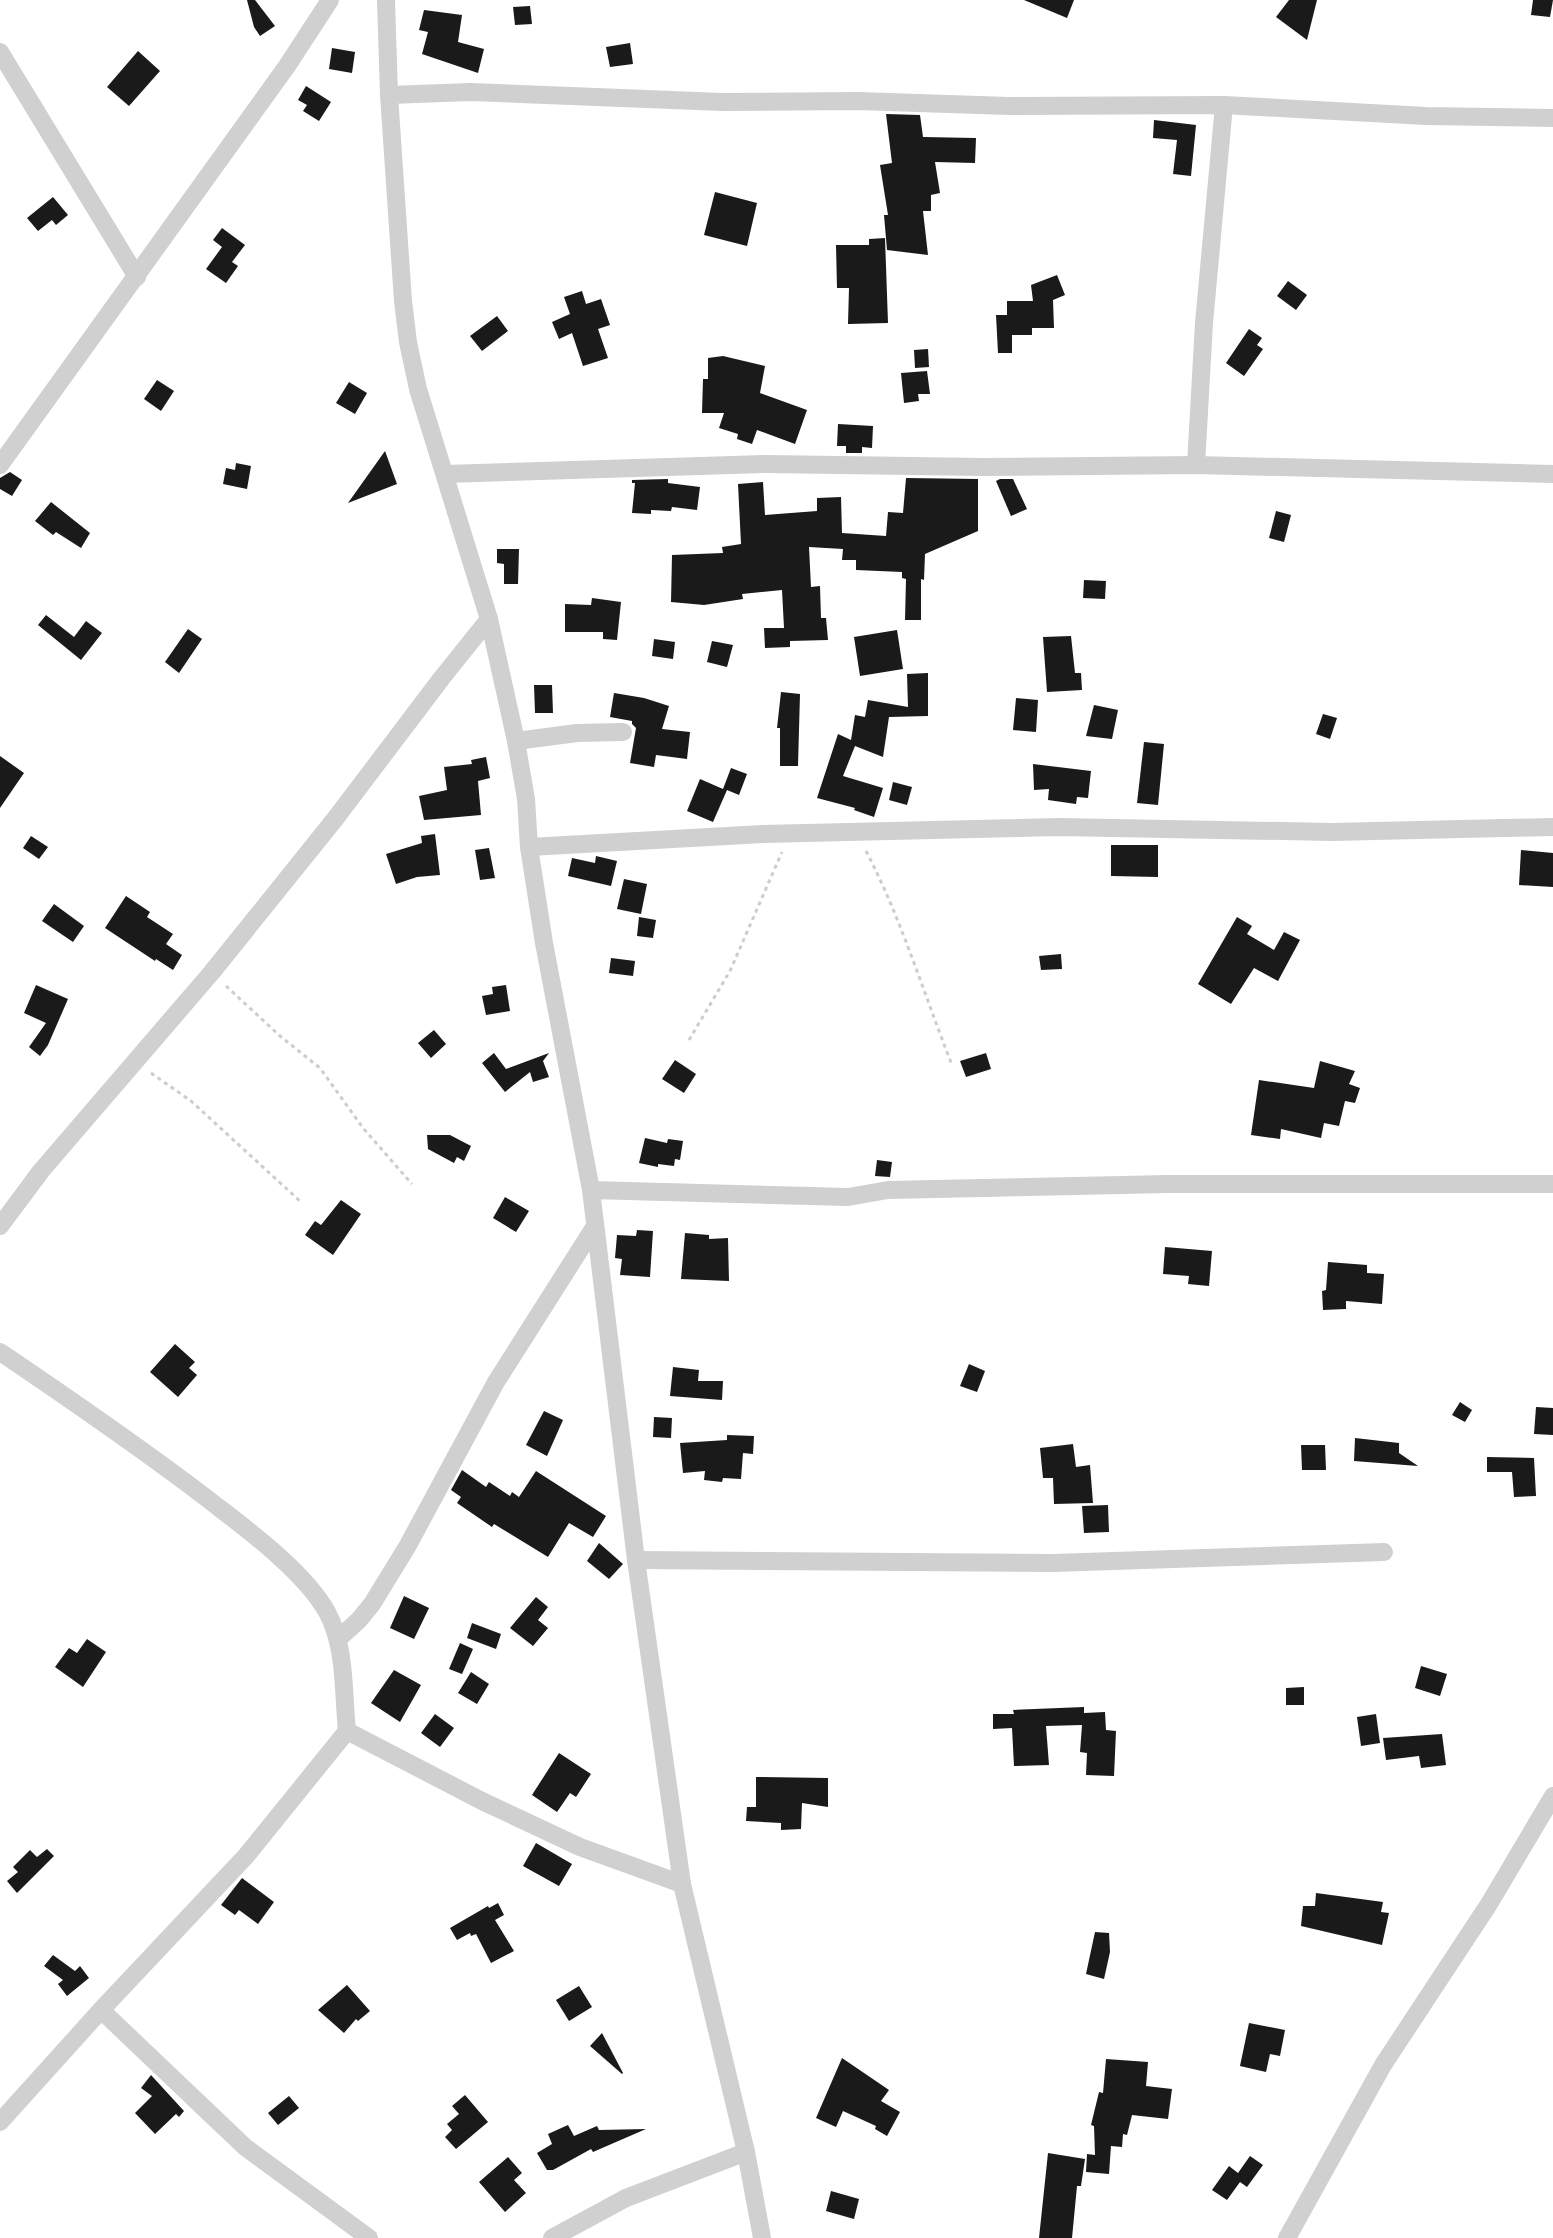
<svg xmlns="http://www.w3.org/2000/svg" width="1553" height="2238" viewBox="0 0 1553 2238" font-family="'Public Sans',sans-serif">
<rect width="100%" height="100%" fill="#fff"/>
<!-- building -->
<g fill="#1a1a1a">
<path d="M247,0H255L275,26L260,36L254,27Z"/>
<path d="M1024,0H1074L1067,18Z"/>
<path d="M1289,0H1317L1307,40L1276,17Z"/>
<path d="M1533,0H1553L1550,17L1531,15Z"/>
<path d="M530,6L532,24L515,25L513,7Z"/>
<path d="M424,10L462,15L458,42L484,49L478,73L422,54L428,32L419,30Z"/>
<path d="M630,43L633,64L610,67L606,47Z"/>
<path d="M332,48L355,52L352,73L329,69Z"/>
<path d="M138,51L160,71L129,106L107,87Z"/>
<path d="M306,86L331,102L319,121L303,111L307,105L298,100Z"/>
<path d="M886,114L920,115L923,137L976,138L975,163L935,162L940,193L931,195V211H923L928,255L887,250L884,215H888L880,165L892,163Z"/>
<path d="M1154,120L1196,125L1191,176L1173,174L1177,140L1153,138Z"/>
<path d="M715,192L757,203L747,246L704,235Z"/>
<path d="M53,197L68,215L56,225L52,220L38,231L27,218Z"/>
<path d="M222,228L245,245L232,262L238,266L226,283L206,269L222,247L213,240Z"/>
<path d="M885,238L888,323L848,324L849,288H837L836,245H869V239Z"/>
<path d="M1057,275L1065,295L1053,300L1054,328H1032V335H1012V353H998L996,315H1007V301H1033L1031,285Z"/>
<path d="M1288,281L1307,295L1296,310L1277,296Z"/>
<path d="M582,291L586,304L601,299L610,325L598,329L608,358L583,366L572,333L559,339L552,322L570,314L564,297Z"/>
<path d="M497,316L508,331L482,351L470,336Z"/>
<path d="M1249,329L1262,338L1257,345L1263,349L1244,376L1226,363Z"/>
<path d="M928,349L929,367L915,368L914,350Z"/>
<path d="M723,356L765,366L760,393L807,410L795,444L757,430L752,444L737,439L738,434L719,428L724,413H702L703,379H708V358Z"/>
<path d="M927,371L930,394H918L919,401L904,403L901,373Z"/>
<path d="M157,380L174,391L161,411L144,399Z"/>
<path d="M349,382L367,393L355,414L336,403Z"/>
<path d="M838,424L873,426L872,448L862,447V453H846V446H837Z"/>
<path d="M385,451L397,484L348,503Z"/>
<path d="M236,463L251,466L247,489L223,484L226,468L235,470Z"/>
<path d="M10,472L22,480L12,496L0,489V478Z"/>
<path d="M906,478L978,479V531L925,554L924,580L921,579V620H905L906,579L902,578V572L856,570V560H842L843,549L809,547L811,587L820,586L821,618H826L828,640L790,641V647L765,648L764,628H784L782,590L742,594L743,599L704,605L671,602L672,555L723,553L722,547L741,544L738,484L763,482L765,515L817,511V498L841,497L842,533L886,536L888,512L903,513Z"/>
<path d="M668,479V483L700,487L697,510L672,507L671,511L651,510V514L632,513L635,483H632V480Z"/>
<path d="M1000,479H1013L1027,509L1011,516L996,481Z"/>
<path d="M51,502L90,533L81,548L56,532L53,535L35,521Z"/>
<path d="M1276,511L1291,515L1284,542L1269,538Z"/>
<path d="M497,549H519L518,584H504V564L497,563Z"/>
<path d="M1084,580L1106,581L1105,599L1083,598Z"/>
<path d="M592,598L621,602L617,640L603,639V632H565V604L591,605Z"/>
<path d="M46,615L74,637L86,621L102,633L81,660L38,625Z"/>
<path d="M188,629L202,639L179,673L165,662Z"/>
<path d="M897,630L903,669L860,676L854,637Z"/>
<path d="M1071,636L1075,673H1081L1082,690L1047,692L1043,637Z"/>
<path d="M654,639L675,642L673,659L652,656Z"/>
<path d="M712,641L733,645L727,667L707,662Z"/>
<path d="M928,673V716L889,717L883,757L855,746L843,776L883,788L874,817L854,810L855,808L817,798L838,734L851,740L855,715L865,717L868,700L908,707L907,674Z"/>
<path d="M534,685H552L553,713H535Z"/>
<path d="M781,692L800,694L798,766H780V728H777Z"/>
<path d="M614,693L644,698L669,706L662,729L690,732L687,759L656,755L654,767L630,763L636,728L632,724V721L610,717Z"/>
<path d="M1016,698L1038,700L1036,732L1013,730Z"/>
<path d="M1094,705L1118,710L1112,739L1086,736Z"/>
<path d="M1323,714L1337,718L1330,739L1316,734Z"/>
<path d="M1144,742L1164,744L1158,805L1137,803Z"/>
<path d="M0,756L24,773L0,808Z"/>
<path d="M486,757L490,778L478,781L481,815L424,820L419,796L447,790L444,767L472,764L471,760Z"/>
<path d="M1033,764L1091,771L1088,798L1077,797L1076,804L1048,800L1049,789L1034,790Z"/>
<path d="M731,768L747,774L739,795L727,790L713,822L687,811L700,779L723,789Z"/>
<path d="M893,782L912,787L907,805L889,800Z"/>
<path d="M435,834L440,875L417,877L396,884L386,854L422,843L421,836Z"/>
<path d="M31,836L48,847L39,859L23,848Z"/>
<path d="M1111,845H1158V877L1111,876Z"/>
<path d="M489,848L495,878L480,880L475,850Z"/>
<path d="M1521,850L1553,853V887L1519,885Z"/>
<path d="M596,856L617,861L611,886L568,876L572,858L595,863Z"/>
<path d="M624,879L647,884L641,914L617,909Z"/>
<path d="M126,896L150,912L147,917L173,934L166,944L182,955L173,970L156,959L155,961L105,928Z"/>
<path d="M54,904L84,926L73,942L42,921Z"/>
<path d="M639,917L656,920L653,938L637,936Z"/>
<path d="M1237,917L1252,926L1247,934L1274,950L1284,932L1300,940L1278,981L1254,968L1231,1004L1198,984Z"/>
<path d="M1061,954L1062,969L1041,970L1039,956Z"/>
<path d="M611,958L635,961L633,976L609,973Z"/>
<path d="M36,985L68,999L48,1045L40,1056L29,1047L46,1023L24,1013Z"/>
<path d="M506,985L510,1011L486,1015L482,996L493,994L492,987Z"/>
<path d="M434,1030L446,1044L431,1058L418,1043Z"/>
<path d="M494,1053L506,1069L549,1053L543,1061L549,1077L533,1082L530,1072L505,1092L482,1063Z"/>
<path d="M986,1053L991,1069L966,1077L960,1061Z"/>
<path d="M675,1060L696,1074L684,1093L662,1079Z"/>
<path d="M1320,1061L1355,1071L1349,1084L1360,1088L1355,1103L1345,1101L1339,1126L1324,1123L1321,1138L1281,1129L1280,1139L1251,1135L1259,1080L1314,1088Z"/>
<path d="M427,1135H450L471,1146L464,1161L457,1157L454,1163L428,1149Z"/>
<path d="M645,1138L667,1143L668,1139L683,1141L680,1160L675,1159L674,1166L658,1164V1167L639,1163Z"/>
<path d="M877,1160L892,1162L890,1177L875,1176Z"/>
<path d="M505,1197L529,1211L516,1232L493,1218Z"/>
<path d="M341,1200L361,1214L333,1255L305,1235L315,1221L321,1225Z"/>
<path d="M637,1230L653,1231L650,1277L620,1275L622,1259L615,1258L617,1235L636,1236Z"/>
<path d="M685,1233L709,1235V1239L728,1238L729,1281L681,1279Z"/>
<path d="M1165,1247L1212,1251L1209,1286L1188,1284L1189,1276L1163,1274Z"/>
<path d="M1328,1262L1367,1265V1273L1384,1274L1382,1304L1346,1301V1309L1323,1310L1322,1291L1326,1290Z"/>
<path d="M175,1344L195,1362L189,1368L197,1375L178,1397L150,1372Z"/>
<path d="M969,1364L985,1371L977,1392L960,1386Z"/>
<path d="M673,1367L699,1370L698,1381H723L722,1400L670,1396Z"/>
<path d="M1460,1402L1472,1410L1465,1422L1452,1415Z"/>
<path d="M1536,1407L1553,1408V1435L1534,1434Z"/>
<path d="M544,1411L563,1420L547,1456L526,1445Z"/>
<path d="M654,1417L672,1418L671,1438L653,1437Z"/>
<path d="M727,1435L754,1436L753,1454L743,1453L741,1479L723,1478L722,1482L704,1480L705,1471L683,1473L680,1443L727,1440Z"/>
<path d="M1355,1438L1399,1443V1453L1418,1466L1354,1461Z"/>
<path d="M1073,1444L1076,1467L1090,1465L1093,1503L1054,1504L1053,1478H1043L1040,1448Z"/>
<path d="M1301,1445H1325L1326,1470H1302Z"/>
<path d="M1487,1457L1534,1458L1536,1496L1514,1497L1512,1472H1487Z"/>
<path d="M462,1470L486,1487L489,1482L510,1496L512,1492L519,1497L536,1471L606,1516L593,1537L569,1523L548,1557L494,1524L492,1527L457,1503L461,1497L451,1490Z"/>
<path d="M1108,1505L1109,1532L1084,1533L1082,1506Z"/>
<path d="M599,1543L623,1564L609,1579L587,1561Z"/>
<path d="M404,1596L429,1608L414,1639L390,1628Z"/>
<path d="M536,1597L548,1607L538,1620L548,1628L533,1646L510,1628Z"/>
<path d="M472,1623L501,1634L496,1649L467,1638Z"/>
<path d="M87,1639L106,1652L83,1687L55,1667L69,1648L77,1653Z"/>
<path d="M460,1643L473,1649L462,1674L449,1669Z"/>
<path d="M1421,1666L1447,1674L1440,1696L1415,1688Z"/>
<path d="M394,1670L421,1685L400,1722L371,1703Z"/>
<path d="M471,1672L489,1684L477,1704L458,1693Z"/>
<path d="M1304,1687V1705H1286V1688Z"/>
<path d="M1084,1707V1713L1105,1712L1106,1730L1116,1731L1114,1776L1086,1775L1087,1753L1080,1752L1082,1725L1046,1726L1049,1765L1014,1766L1012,1728L993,1729V1714H1014L1013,1710Z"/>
<path d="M435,1714L454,1728L440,1747L421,1733Z"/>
<path d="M1376,1714L1380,1743L1361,1746L1357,1717Z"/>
<path d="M1442,1734L1446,1765L1421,1768L1419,1756L1386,1760L1383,1738Z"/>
<path d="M559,1753L591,1774L576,1797L570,1793L557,1812L532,1795Z"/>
<path d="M756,1777L828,1778V1807L802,1803L801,1829L781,1830V1823L746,1821L747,1807H756Z"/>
<path d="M536,1843L572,1864L559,1886L523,1866Z"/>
<path d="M47,1849L54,1856L17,1893L7,1881L18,1872L13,1867L30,1850L37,1857Z"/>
<path d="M242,1878L274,1902L258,1924L239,1910L235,1915L221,1905Z"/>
<path d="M1316,1893L1383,1902L1381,1912L1389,1913L1382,1945L1301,1926L1303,1906H1315Z"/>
<path d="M498,1903L504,1915L495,1920L514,1951L491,1963L476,1934L471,1936L470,1933L457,1940L450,1928L488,1906L489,1908Z"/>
<path d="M1095,1932L1109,1933L1110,1952L1104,1979L1086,1974Z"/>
<path d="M53,1955L75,1971L80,1966L89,1978L67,1996L58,1984L63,1980L44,1966Z"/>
<path d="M347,1985L370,2011L358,2021L356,2019L344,2033L318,2010Z"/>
<path d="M579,1986L592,2007L569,2021L556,2000Z"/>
<path d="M1249,2023L1285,2030L1280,2056L1270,2054L1266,2072L1240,2066Z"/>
<path d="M602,2033L623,2073L622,2074L590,2046Z"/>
<path d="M842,2058L889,2090L881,2101L900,2112L887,2136L875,2129L876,2126L843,2111L836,2127L816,2118Z"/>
<path d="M1106,2059L1148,2062L1146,2086L1172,2089L1168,2119L1132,2115L1127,2135L1123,2134L1122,2147L1111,2146L1109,2174L1086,2172L1087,2154L1095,2155L1094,2126L1091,2125L1099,2092L1103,2093Z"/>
<path d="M151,2075L184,2111L179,2117L176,2114L155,2134L135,2113L152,2096L141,2088Z"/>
<path d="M465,2095L488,2122L456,2149L445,2137L452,2130L447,2124L459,2114L452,2106Z"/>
<path d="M289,2096L299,2108L278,2125L268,2113Z"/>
<path d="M568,2125L574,2136L597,2126L599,2130L646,2129L593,2152L591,2149L553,2170H547L537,2153L552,2144L548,2134Z"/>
<path d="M1048,2153L1085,2159L1081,2186H1077L1072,2238H1039Z"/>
<path d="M1250,2156L1263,2165L1247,2187L1240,2182L1227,2200L1212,2190L1229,2166L1238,2173Z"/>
<path d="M508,2157L522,2173L514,2180L526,2193L505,2212L479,2182Z"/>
<path d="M831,2191L859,2199L854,2219L826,2211Z"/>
</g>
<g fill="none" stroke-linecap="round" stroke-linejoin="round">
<!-- path -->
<g stroke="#cdcdcd" stroke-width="3" stroke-dasharray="4 4" stroke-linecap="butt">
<path d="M866,851C901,918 924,994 952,1065"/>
<path d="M226,986L280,1036L320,1068L363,1128L412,1184"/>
<path d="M689,1040L730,971L782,852"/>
<path d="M151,1073L191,1101L301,1202"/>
</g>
<!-- minor -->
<g stroke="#d0d0d0" stroke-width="18">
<path d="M386,0L389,95L403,301L408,342L418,389L489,619L516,741L526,799L529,847L544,943L591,1190L636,1560L682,1884L746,2152L762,2238"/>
<path d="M0,52L137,277"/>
<path d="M389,95L471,92L722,102L858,101L1009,106L1224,105L1426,116L1553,118"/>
<path d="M0,465L287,66L330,0"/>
<path d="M1196,465L1204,323L1224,105"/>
<path d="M446,474L765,464L984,467L1196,465L1553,474"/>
<path d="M516,741L577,733L623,732"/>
<path d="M529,847L763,834L1061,827L1332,832L1553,827"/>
<path d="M591,1190L848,1197L888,1190L1168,1184H1553"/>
<path d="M0,1226L41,1171L212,972L335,819L441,679L489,619"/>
<path d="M0,1352C74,1402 147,1452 218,1507C252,1533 306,1574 327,1612C346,1647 343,1692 347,1731L246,1856L101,2010L0,2122"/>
<path d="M636,1560L1053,1563L1384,1552"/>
<path d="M338,1639L359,1620L372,1604L407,1547L496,1382L595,1226"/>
<path d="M347,1731L482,1801L580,1847L682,1884"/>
<path d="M101,2010L245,2147L369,2238"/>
<path d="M552,2238L626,2198L746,2152"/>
<path d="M1287,2238L1383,2065L1489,1904L1553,1796"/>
</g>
</g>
</svg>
